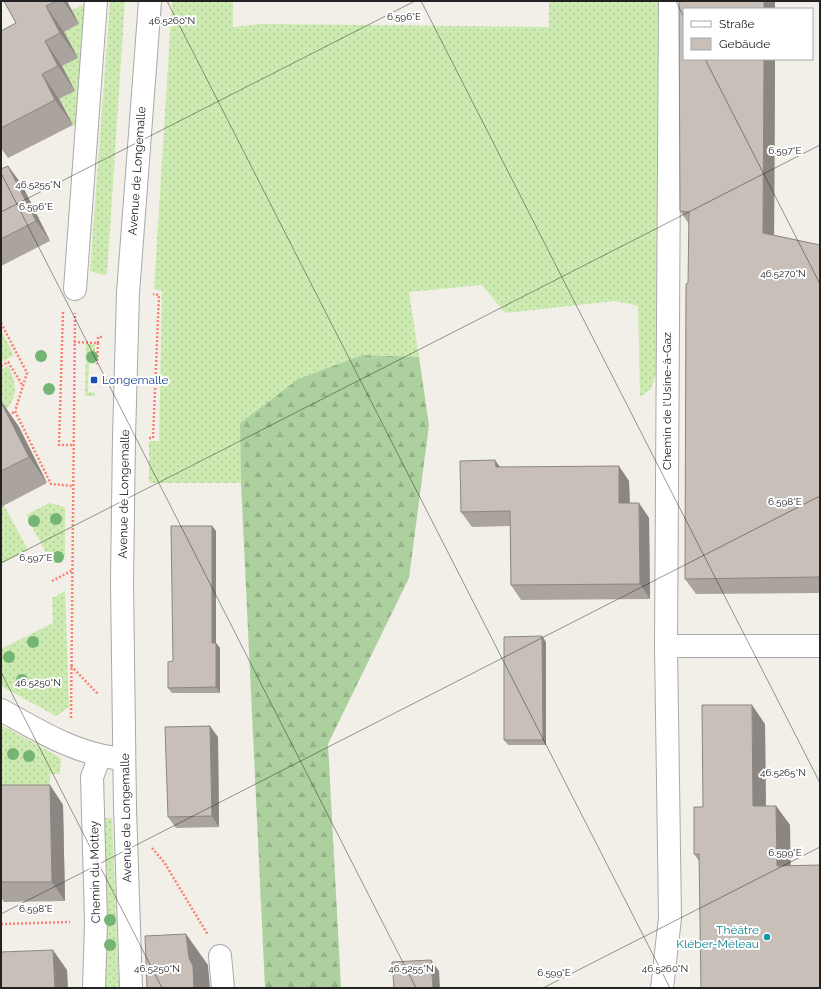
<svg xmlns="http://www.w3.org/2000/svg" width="821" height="989" viewBox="0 0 821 989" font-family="Raleway,sans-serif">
<defs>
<pattern id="grass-dots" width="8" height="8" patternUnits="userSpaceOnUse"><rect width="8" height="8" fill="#cdebb0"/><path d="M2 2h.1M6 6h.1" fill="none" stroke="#b0c997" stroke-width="1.8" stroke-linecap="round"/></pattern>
<pattern id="forest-firs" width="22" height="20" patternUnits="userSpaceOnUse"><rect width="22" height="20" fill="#add19e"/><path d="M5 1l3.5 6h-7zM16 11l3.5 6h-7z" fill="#95b388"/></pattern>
</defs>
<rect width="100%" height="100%" fill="#f2efe9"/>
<!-- grass -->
<g fill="url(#grass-dots)">
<path d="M110,1H125L108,260L107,273L103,275L90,271Z"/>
<path d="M172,1H233V27L262,24L549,27V1H658L656,374L651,389L640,397L638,306L615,301L505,313L482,285L409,292L419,357L362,355L298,379L240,423L241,483H149V441H159L162,291L154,289Z"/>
<path d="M86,3L78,126L73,125L59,99L75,91L62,66L77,58L64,32L79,24L72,10Z"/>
<path d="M1,330L14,355L1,362Z"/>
<path d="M86,344H95V364H89L88,392L95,393V396H85Z"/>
<path d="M8,366C19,386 17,400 1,416V369Z"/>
<path d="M49,503L65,507V557L52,564L26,515Z"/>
<path d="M4,505L28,550L1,564V507Z"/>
<path d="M65,591L69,707L56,716L1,686V649L53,623L52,598Z"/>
<path d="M1,725L56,755L61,759L60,774H50V787H1Z"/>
<path d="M104,818H112L119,988H105Z"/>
</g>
<!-- forest -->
<path fill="url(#forest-firs)" d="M362,355L419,357L429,425L409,578L328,744L341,988H265L241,483L240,423L298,379Z"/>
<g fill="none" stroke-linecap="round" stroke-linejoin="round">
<defs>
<g id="minor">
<path d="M75,289L96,1"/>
<path d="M666,646H820"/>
<path d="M1,710C38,730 72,752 115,758"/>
<path d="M220,956L223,988"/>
<path d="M94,988L96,921L92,777L100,756"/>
<path d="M131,988L125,808L122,582L124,438L128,293L150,1"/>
<path d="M662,988L670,918L666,646L670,1"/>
</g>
</defs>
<!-- minor casing -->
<use href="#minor" stroke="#a9a9a9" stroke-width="24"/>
<!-- path -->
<g stroke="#fa8072" stroke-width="2.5" stroke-dasharray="2 2" stroke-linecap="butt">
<path d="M63,312L59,445H73"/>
<path d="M1,323L27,373L15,411"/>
<path d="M74,342L98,343L97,364"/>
<path d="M98,343V337H102"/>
<path d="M1,366L8,362L23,386"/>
<path d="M9,416L15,411L51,484L73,486"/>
<path d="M149,438H153L159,295L153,294"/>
<path d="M52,581L73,570"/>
<path d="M71,666L98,694"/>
<path d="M71,718L75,313"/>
<path d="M152,848L164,862L208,935"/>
<path d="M1,924L70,922"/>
</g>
<!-- minor -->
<use href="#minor" stroke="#fff" stroke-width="22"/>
</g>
<!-- trees -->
<g fill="#74b475">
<circle cx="41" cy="356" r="6"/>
<circle cx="92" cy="357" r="6"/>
<circle cx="49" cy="389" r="6"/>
<circle cx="56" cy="519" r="6"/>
<circle cx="34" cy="521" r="6"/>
<circle cx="58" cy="557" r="6"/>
<circle cx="33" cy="642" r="6"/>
<circle cx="9" cy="657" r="6"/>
<circle cx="22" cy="680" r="6"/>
<circle cx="13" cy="754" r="6"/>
<circle cx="29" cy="756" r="6"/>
<circle cx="110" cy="920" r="6"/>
<circle cx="110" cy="945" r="6"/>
</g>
<!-- wall -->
<g fill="#aba49e">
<path d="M4,1H67L79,24L64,32L78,58L62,66L75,91L59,99L73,125L8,158L1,148V31L16,23Z"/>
<path d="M679,1H775V9L684,59H775L774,235L820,245V593L696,594L685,579L689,224L680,211Z"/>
<path d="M8,166L22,185L50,241L1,266V169Z"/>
<path d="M1,401L19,427L47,483L1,507Z"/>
<path d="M500,467L629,481L630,503H639L649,518L650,599L521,600L511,585L510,526L472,527L461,512Z"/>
<path d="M212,526L216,531V643L220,648V693H172L168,688L173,661Z"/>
<path d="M546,642V745H508L504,740Z"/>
<path d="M765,724L766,806H776L790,825V865L820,988L699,861L694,854L703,807Z"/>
<path d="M218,737L219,827L176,828L168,817Z"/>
<path d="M1,785H50L63,805L65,901L4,902L1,897Z"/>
</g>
<!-- shaded-wall -->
<g fill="#8b8681">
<path d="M63,1H67L79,24Z"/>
<rect x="764" y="1" width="11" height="8"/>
<path d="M46,6L64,32L78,58L60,33Z"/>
<path d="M45,41L62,66L75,91L58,66Z"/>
<path d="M764,59H775L774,248L763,233Z"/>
<path d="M42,74L59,99L73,125L55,100Z"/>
<path d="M8,166L22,185L50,241L36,221Z"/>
<path d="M1,401L19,427L47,483L29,457Z"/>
<path d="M495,460L506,475L496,467Z"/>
<path d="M619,466L629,481L630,518L619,503Z"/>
<path d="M639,503L649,518L650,599L640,584Z"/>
<path d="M212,526L216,531V643L220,648V693L216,687L212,643Z"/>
<path d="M542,636L546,642V745L543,740Z"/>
<path d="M752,705L765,724L766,826L753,806Z"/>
<path d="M210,726L218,737L219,827L212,816Z"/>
<path d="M50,785L63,805L65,901L52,882Z"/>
<path d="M776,806L790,825L791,885L777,866Z"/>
<path d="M186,934L208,965L210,988H194L189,958Z"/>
<path d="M53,950L67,970L68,988H55Z"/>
<path d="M431,960L439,971L440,988H433Z"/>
</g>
<!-- building -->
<g fill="#c7bfb8" stroke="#8b8681">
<path d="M4,1H57L46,6L60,33L45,41L58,66L42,74L55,100L1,128V31L16,23Z"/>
<path d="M679,1H764V9H684V59H764L763,233L820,245V577L685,579L686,284L688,283L689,212L680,211Z"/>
<path d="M8,166L36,221L1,239V169Z"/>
<path d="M1,402L29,457L1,471Z"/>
<path d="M495,460L496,467L619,466V503H639L640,584L511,585L510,511L461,512L460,461Z"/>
<path d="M171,526H212V643H216V687L168,688V662L173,661Z"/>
<path d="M542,636L543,740H504V637Z"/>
<path d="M702,705H752L753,806H776L777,866L820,865V988H701L699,854H694V807H703Z"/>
<path d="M210,726L212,816L168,817L165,727Z"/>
<path d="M1,785H50L52,882H1Z"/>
<path d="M186,934L189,958L193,966L194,988H147L145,936Z"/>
<path d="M53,950L55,988H1V952Z"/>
<path d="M431,960L433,988H394L392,962Z"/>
</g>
<!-- ticks -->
<path fill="none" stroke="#222" stroke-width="1" stroke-opacity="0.45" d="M167,1L670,988M421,1L820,783M676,1L684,18M705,59L820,284M1,173L416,988M1,212L415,1M1,563L820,145M1,672L162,988M1,914L820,496M543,988L820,847"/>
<!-- markers -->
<rect fill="#1a4fb4" stroke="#fff" stroke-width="1.5" x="90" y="376" width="8" height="8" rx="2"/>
<circle fill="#0f9aa8" stroke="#fff" stroke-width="1.5" cx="767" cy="937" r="4"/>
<g text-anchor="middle" stroke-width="4" stroke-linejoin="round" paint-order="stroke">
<!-- street labels -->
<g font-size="12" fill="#222" stroke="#fff">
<text transform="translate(137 171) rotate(-86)" y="4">Avenue de Longemalle</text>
<text transform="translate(667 401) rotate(-90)" y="4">Chemin de l'Usine-à-Gaz</text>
<text transform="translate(124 494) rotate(-89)" y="4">Avenue de Longemalle</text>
<text transform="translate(126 818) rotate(-91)" y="4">Avenue de Longemalle</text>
<text transform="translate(95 872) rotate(-91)" y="4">Chemin du Mottey</text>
</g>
<!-- transit labels -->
<g font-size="12" fill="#164399" stroke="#fff" text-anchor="start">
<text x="102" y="384">Longemalle</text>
</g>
<!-- culture labels -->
<g font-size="12" fill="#0d838f" stroke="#fff" text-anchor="end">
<text x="759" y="934">Théâtre<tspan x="759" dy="14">Kléber-Méleau</tspan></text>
</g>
</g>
<g font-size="10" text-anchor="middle" fill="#222" stroke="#fff" stroke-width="4" stroke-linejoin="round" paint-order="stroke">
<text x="404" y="20">6.596°E</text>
<text x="172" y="24">46.5260°N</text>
<text x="785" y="154">6.597°E</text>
<text x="38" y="188">46.5255°N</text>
<text x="36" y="210">6.596°E</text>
<text x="783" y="277">46.5270°N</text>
<text x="785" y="505">6.598°E</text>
<text x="36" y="561">6.597°E</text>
<text x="38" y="686">46.5250°N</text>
<text x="783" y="776">46.5265°N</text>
<text x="785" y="856">6.599°E</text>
<text x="36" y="912">6.598°E</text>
<text x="157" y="972">46.5250°N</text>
<text x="411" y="972">46.5255°N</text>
<text x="665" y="972">46.5260°N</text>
<text x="554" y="976">6.599°E</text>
</g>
<!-- border -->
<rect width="821" height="989" fill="none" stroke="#222222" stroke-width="4"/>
<!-- legend -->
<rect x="683" y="8" width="130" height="52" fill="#ffffff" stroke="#a7a7a7"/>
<rect x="691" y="21" width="20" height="6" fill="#ffffff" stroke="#a7a7a7"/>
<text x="719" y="28" font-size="12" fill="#222222">Straße</text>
<rect x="691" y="38" width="20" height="12" fill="#c7bfb8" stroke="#a7a7a7"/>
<text x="719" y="48" font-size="12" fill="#222222">Gebäude</text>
</svg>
